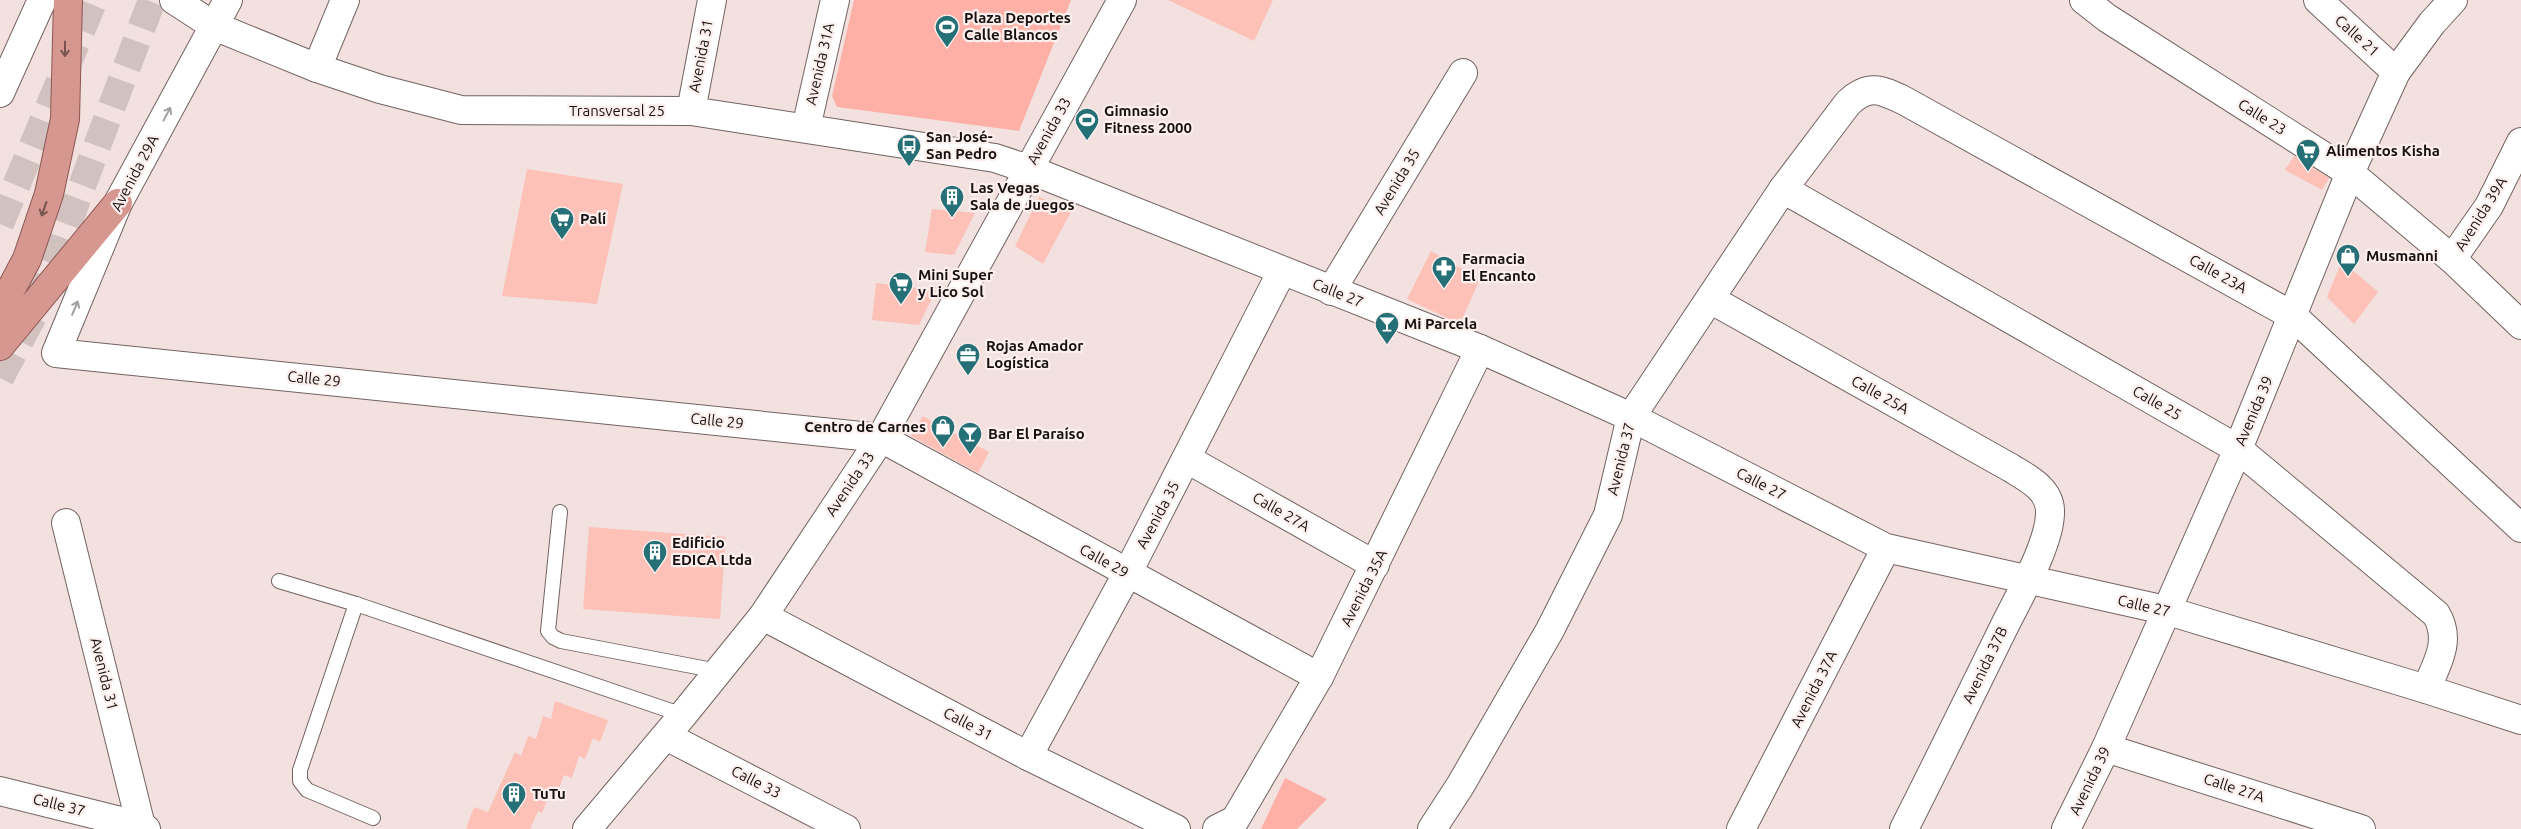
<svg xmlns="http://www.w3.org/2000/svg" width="2521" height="829" viewBox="0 0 2521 829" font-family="Ubuntu,sans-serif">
<rect width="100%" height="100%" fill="#f2e1df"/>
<!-- green -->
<g fill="#ffb0a6">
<path d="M854,0H1071L1019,131L837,107L832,96Z"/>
<path d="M1285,778L1327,799L1297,829H1261Z"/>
</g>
<!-- building -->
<g fill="#fdc1b8">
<path d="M1168,0H1273L1254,41Z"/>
<path d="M2294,156L2329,178L2322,190L2285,170Z"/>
<path d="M527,169L623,184L597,304L502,296Z"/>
<path d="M1039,197L1072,210L1043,264L1015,246Z"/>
<path d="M932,209L975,213L954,255L925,252Z"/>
<path d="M1431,251L1480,279L1460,324L1407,299Z"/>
<path d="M2342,261L2378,292L2354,324L2327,297Z"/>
<path d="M876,283L936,290L919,325L872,320Z"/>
<path d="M923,416L989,452L978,473L911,436Z"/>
<path d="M589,527L726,537L720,619L583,609Z"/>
<path d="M555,701L608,720L600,742L593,738L585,759L579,756L572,778L564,775L557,794L551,791L542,813L538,811L530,829H466L474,807L488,812L515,752L521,756L528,736L536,739L543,716L551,719Z"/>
</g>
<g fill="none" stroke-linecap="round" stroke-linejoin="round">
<!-- trunk-tunnel -->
<g stroke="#d1c2c0" stroke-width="28" stroke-dasharray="28 14" stroke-linecap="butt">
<path d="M0,224L94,0"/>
<path d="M0,378L33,316L152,0"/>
</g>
<defs>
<g id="service">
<path d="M560,512L548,631L553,637L561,641L718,671"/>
<path d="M279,581L356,604L683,715"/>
<path d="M356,604L300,770V781L307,790L373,818"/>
</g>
<g id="minor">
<path d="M174,0L214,26L317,68L380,89L461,110L691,111L995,158L1028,169L1480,349L1631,417L1886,548L2165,610L2426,689L2521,720"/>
<path d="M228,0L118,203L56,353L881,438L1319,677"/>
<path d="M2084,0L2107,18L2350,173L2452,259L2521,325"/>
<path d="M2318,0L2396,72"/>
<path d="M317,68L345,0"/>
<path d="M0,93L42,0"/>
<path d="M691,111L712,0"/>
<path d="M806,128L835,0"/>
<path d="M1783,189L2238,449L2436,614C2452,640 2437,664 2426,689"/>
<path d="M2452,259L2489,206L2521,142"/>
<path d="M1331,291L1463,73"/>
<path d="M1710,299L2011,468C2027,478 2050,489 2050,511C2051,543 2018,598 2004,627C1971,694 1938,762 1904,829"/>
<path d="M1187,459L1375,565"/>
<path d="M66,523L141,826"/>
<path d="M763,616L1028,756L1176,829"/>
<path d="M666,736L846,829"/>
<path d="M2106,748L2361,829"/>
<path d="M1028,756L1127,574L1282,271"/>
<path d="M0,791L141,826L146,829"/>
<path d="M587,829L683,715L763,616L881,438L1122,0"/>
<path d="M1217,829L1235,820L1319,677L1480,349"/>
<path d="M1432,829L1460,786L1550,630L1608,515L1631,417L1783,189L1848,103C1868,84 1880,89 1903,100L2293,316L2521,528"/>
<path d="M1741,829L1886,548"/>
<path d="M2066,829L2106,748L2238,449L2350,173L2396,72L2432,23L2453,0"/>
</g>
<g id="trunk">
<path d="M0,310L27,259L49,194L65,119L68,0"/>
<path d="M0,346L118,203"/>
</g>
</defs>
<!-- service casing -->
<use href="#service" stroke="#726361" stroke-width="16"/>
<!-- minor casing -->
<use href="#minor" stroke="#726361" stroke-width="30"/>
<!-- trunk casing -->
<use href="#trunk" stroke="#8c5751" stroke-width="30"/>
<!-- service -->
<use href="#service" stroke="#fff" stroke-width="14"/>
<!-- minor -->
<use href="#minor" stroke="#fff" stroke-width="28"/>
<!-- trunk -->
<use href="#trunk" stroke="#d69790" stroke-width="28"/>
</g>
<!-- one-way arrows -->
<defs><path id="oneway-shaft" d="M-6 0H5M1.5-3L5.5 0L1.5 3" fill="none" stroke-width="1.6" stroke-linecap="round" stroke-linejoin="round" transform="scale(1.25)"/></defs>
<g stroke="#765450">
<use href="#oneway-shaft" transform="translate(65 49) rotate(90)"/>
<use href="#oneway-shaft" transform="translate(44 209) rotate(109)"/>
</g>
<g stroke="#a2a09f">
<use href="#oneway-shaft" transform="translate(167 114) rotate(-62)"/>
<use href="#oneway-shaft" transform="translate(75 308) rotate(-67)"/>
</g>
<!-- icons -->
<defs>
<symbol id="stadium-pin" viewBox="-11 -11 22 30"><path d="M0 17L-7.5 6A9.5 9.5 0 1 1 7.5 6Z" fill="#256f77" stroke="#fdefed"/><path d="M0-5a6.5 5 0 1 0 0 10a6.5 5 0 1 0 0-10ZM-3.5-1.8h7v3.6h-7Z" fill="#fff"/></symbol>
<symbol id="bus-pin" viewBox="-11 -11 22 30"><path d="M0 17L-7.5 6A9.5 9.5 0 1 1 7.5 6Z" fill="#256f77" stroke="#fdefed"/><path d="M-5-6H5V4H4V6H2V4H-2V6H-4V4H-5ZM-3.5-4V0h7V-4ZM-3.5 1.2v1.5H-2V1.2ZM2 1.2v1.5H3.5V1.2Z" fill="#fff"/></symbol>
<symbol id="supermarket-pin" viewBox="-11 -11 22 30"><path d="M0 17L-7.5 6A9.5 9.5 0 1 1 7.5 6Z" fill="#256f77" stroke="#fdefed"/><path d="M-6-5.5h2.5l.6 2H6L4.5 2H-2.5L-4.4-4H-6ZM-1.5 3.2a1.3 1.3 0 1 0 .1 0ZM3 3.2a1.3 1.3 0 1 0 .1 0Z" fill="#fff"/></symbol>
<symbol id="building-pin" viewBox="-11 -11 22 30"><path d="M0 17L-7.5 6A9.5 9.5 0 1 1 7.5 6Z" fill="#256f77" stroke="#fdefed"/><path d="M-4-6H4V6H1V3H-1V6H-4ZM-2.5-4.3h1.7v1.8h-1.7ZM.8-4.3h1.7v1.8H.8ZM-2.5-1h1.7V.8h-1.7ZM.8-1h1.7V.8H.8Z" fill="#fff"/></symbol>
<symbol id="shop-pin" viewBox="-11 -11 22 30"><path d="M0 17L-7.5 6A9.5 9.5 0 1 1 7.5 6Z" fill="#256f77" stroke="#fdefed"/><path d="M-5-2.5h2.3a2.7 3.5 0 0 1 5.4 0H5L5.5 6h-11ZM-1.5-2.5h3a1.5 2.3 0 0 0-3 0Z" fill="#fff"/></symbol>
<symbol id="pharmacy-pin" viewBox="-11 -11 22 30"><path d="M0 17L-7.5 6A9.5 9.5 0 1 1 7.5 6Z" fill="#256f77" stroke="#fdefed"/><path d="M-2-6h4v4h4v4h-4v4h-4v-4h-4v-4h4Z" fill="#fff"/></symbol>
<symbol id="bar-pin" viewBox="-11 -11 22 30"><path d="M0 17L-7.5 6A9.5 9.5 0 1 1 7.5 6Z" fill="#256f77" stroke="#fdefed"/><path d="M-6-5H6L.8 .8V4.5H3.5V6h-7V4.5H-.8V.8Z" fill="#fff"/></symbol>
<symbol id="office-pin" viewBox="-11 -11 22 30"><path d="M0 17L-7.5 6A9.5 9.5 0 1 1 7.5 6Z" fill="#256f77" stroke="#fdefed"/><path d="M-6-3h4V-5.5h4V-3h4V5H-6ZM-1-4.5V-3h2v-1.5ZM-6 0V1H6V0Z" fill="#fff"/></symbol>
</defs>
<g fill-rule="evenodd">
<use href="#stadium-pin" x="933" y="13" width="28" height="38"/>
<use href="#stadium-pin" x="1073" y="106" width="28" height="38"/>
<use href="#bus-pin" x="895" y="132" width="28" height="38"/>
<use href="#supermarket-pin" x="2294" y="137" width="28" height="38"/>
<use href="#building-pin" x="938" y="183" width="28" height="38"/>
<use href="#supermarket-pin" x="548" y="205" width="28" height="38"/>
<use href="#shop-pin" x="2334" y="242" width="28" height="38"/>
<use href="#pharmacy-pin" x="1430" y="254" width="28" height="38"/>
<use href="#supermarket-pin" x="887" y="270" width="28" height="38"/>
<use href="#bar-pin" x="1373" y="310" width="28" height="38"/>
<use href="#office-pin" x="954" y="341" width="28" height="38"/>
<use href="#shop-pin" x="929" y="413" width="28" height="38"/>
<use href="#bar-pin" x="956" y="420" width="28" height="38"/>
<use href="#building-pin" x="641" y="538" width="28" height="38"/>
<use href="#building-pin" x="500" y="780" width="28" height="38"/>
</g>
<g text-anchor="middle" stroke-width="4.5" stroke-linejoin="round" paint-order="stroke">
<!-- poi labels -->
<g font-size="15" font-weight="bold" fill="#161110" stroke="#fdefed" text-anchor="start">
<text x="964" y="23">Plaza Deportes<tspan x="964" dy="17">Calle Blancos</tspan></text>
<text x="1104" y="116">Gimnasio<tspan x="1104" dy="17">Fitness 2000</tspan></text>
<text x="926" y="142">San José-<tspan x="926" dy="17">San Pedro</tspan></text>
<text x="2326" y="156">Alimentos Kisha</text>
<text x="970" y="193">Las Vegas<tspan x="970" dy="17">Sala de Juegos</tspan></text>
<text x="580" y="224">Palí</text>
<text x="2366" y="261">Musmanni</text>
<text x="1462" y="264">Farmacia<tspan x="1462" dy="17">El Encanto</tspan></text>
<text x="918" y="280">Mini Super<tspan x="918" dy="17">y Lico Sol</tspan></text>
<text x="1404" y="329">Mi Parcela</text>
<text x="986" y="351">Rojas Amador<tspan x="986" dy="17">Logística</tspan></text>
<text x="926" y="432" text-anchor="end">Centro de Carnes</text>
<text x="988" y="439">Bar El Paraíso</text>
<text x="672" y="548">Edificio<tspan x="672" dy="17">EDICA Ltda</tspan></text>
<text x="532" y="799">TuTu</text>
</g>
<!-- street labels -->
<g font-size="15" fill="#161110" stroke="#fdefed">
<text transform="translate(2357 36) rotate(42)" y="5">Calle 21</text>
<text transform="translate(701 56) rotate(-79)" y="5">Avenida 31</text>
<text transform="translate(820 64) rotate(-77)" y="5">Avenida 31A</text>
<text x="617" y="116">Transversal 25</text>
<text transform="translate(2262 117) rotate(32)" y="5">Calle 23</text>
<text transform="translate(1049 131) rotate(-61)" y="5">Avenida 33</text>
<text transform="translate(135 173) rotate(-62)" y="5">Avenida 29A</text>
<text transform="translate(1397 182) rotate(-59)" y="5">Avenida 35</text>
<text transform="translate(2481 214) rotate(-58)" y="5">Avenida 39A</text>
<text transform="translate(2218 274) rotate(29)" y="5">Calle 23A</text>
<text transform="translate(1338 293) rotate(22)" y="5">Calle 27</text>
<text transform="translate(314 379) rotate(6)" y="5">Calle 29</text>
<text transform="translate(1880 395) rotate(29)" y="5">Calle 25A</text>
<text transform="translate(2157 403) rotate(30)" y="5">Calle 25</text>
<text transform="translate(2254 411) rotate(-67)" y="5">Avenida 39</text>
<text transform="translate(717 421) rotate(6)" y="5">Calle 29</text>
<text transform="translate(1621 459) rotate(-76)" y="5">Avenida 37</text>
<text transform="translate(850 484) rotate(-56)" y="5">Avenida 33</text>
<text transform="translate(1761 484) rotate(27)" y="5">Calle 27</text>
<text transform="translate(1281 512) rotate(30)" y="5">Calle 27A</text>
<text transform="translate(1158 515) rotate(-62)" y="5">Avenida 35</text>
<text transform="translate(1104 561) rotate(29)" y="5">Calle 29</text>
<text transform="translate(1364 588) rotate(-63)" y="5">Avenida 35A</text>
<text transform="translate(2144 606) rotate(13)" y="5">Calle 27</text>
<text transform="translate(1985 665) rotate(-64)" y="5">Avenida 37B</text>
<text transform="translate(104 674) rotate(76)" y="5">Avenida 31</text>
<text transform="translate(1814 689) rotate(-63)" y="5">Avenida 37A</text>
<text transform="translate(968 724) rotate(28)" y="5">Calle 31</text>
<text transform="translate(2090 781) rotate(-64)" y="5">Avenida 39</text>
<text transform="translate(756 782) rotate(27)" y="5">Calle 33</text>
<text transform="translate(2234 788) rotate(18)" y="5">Calle 27A</text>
<text transform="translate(59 805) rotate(14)" y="5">Calle 37</text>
</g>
</g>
</svg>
